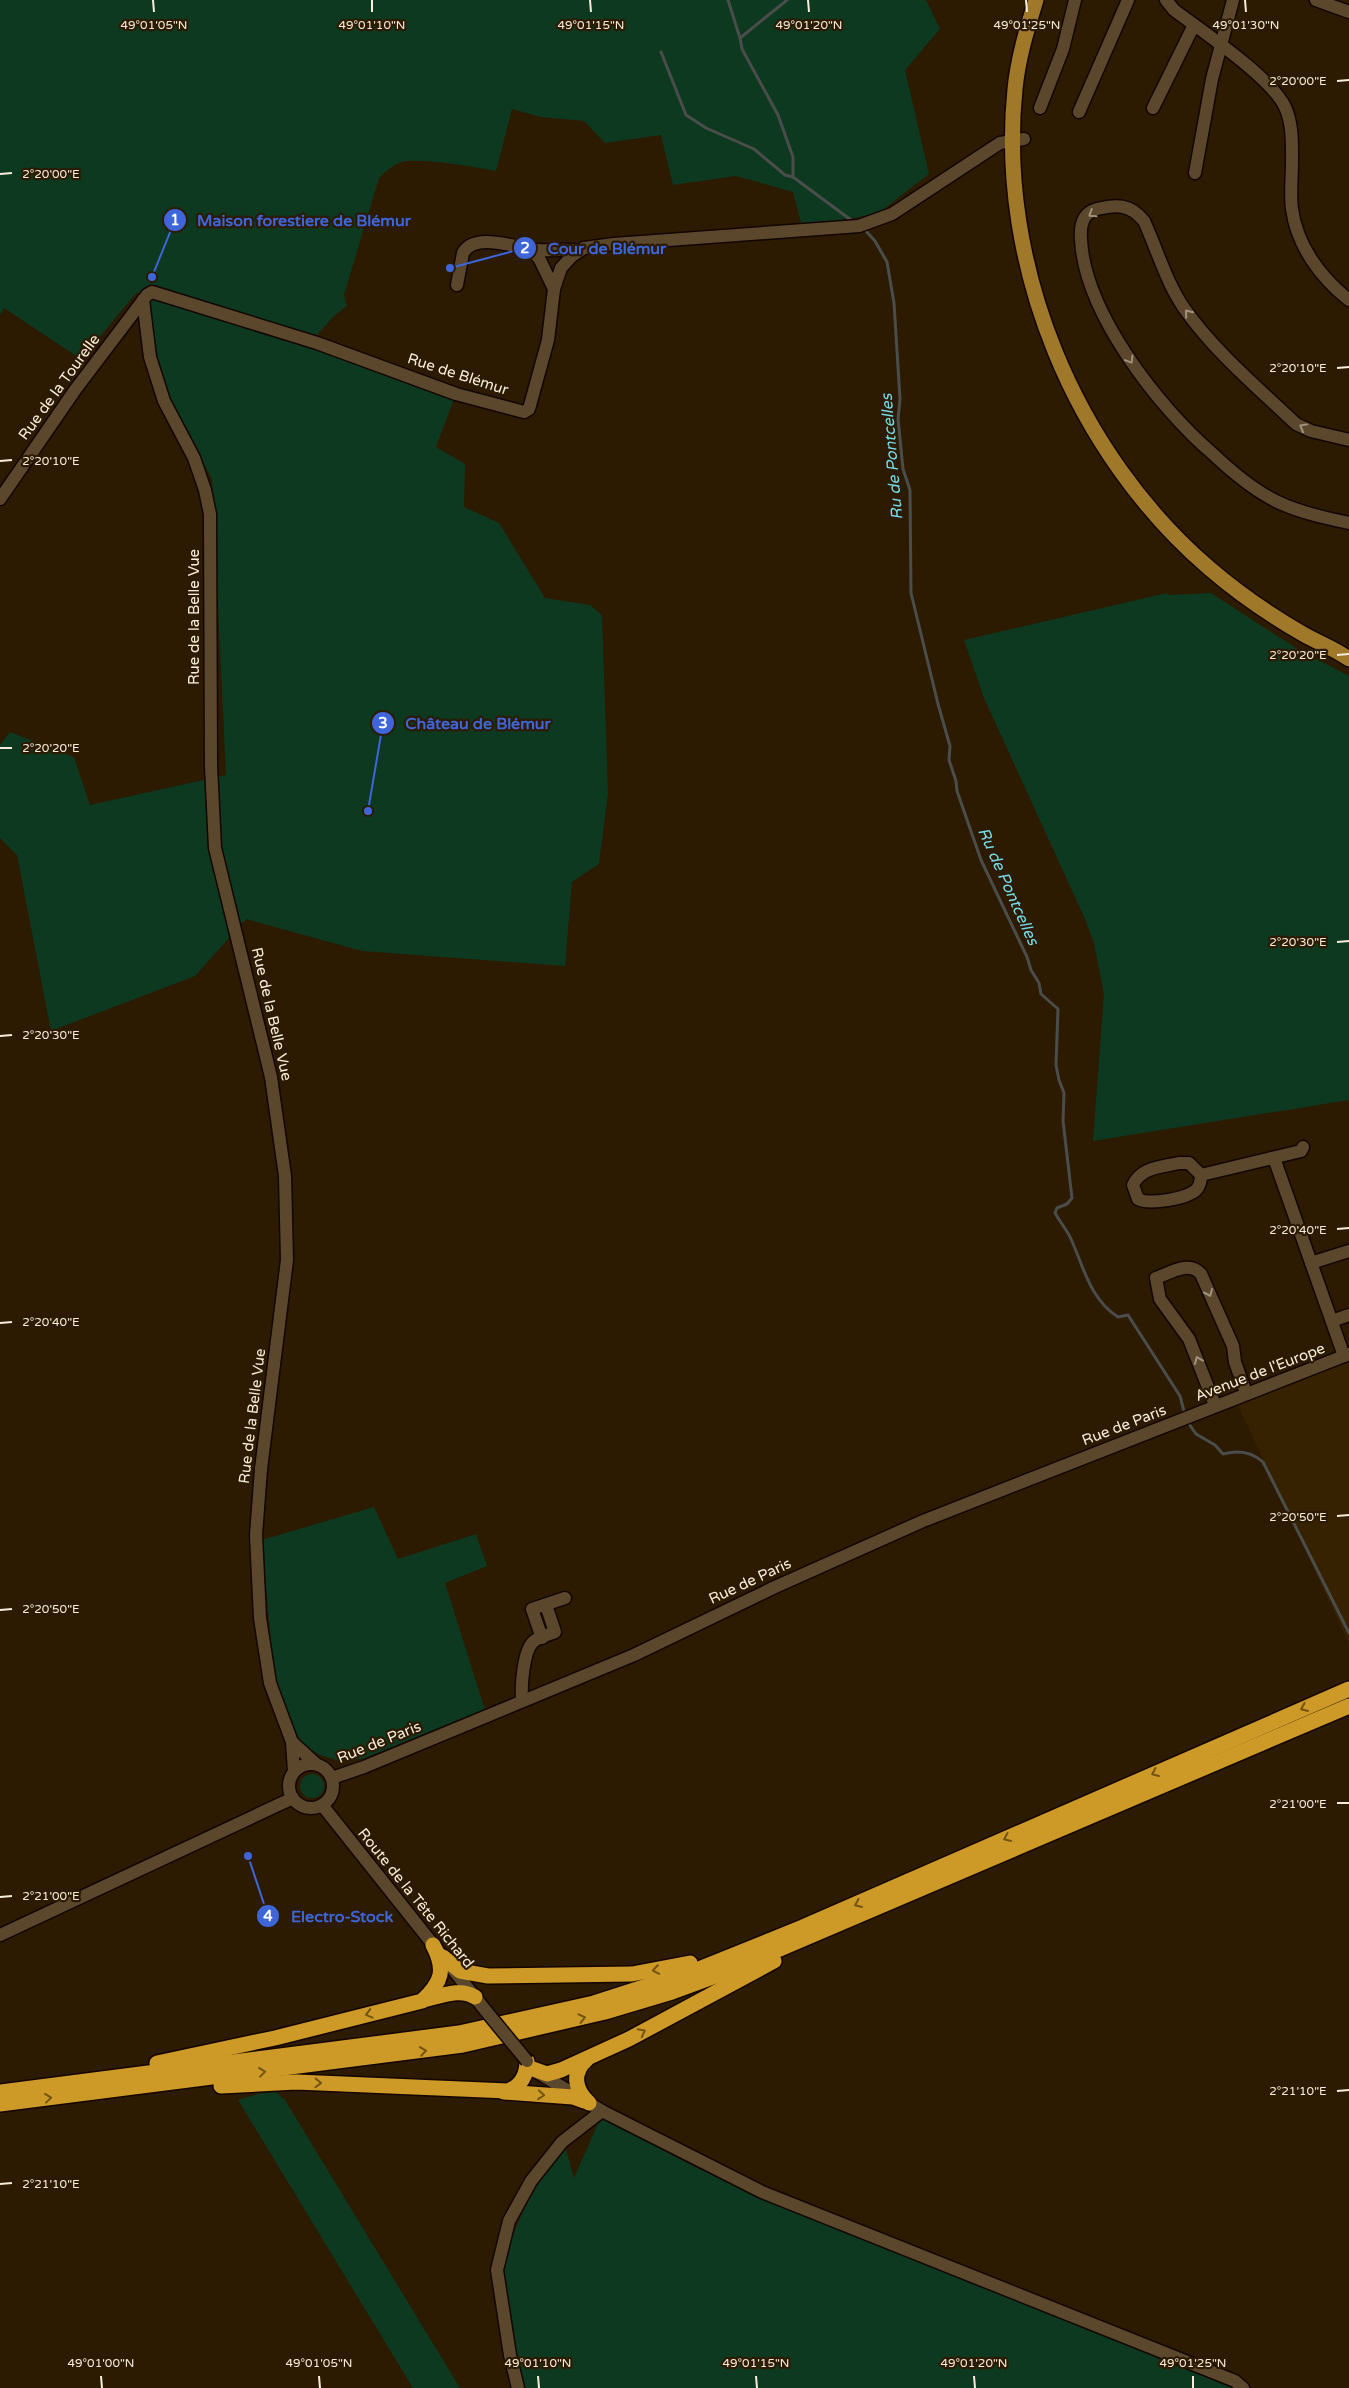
<svg xmlns="http://www.w3.org/2000/svg" width="1349" height="2388" viewBox="0 0 1349 2388" font-family="'Varela Round',sans-serif">
<rect width="100%" height="100%" fill="#2c1b01"/>
<!-- built -->
<path fill="#372200" d="M1349,1358V1644L1237,1403Z"/>
<!-- green -->
<g fill="#0d3920">
<path d="M0,0H926L940,29L905,70L929,174L877,214L802,226L793,192L736,176L673,185L661,135L605,143L584,121L541,117L512,109L496,171C478,167 417,157 402,162C393,165 386,171 379,178L344,295L347,306L334,316L316,336L454,399L436,447L465,464L464,507L499,523L545,598L590,605L602,615L608,793L599,864L572,882L565,966L362,951L246,919L195,976L51,1031L17,855L0,838V745L10,732L74,757L90,805L226,775L212,479L172,405L156,358L149,304L137,292L81,359L4,308L0,315Z"/>
<path d="M1167,593L1168,595L1211,593L1299,650L1349,676V1100L1093,1141L1104,994L1094,943L1085,919L984,698L964,640Z"/>
<path d="M374,1507L398,1559L476,1534L487,1566L445,1583L485,1710L362,1759L339,1761L320,1755L302,1744L287,1716L274,1677L262,1540Z"/>
<circle cx="312" cy="1786" r="12"/>
<path d="M276,2092L285,2100L460,2388H413L238,2100L262,2093Z"/>
<path d="M601,2117L695,2167L1233,2388H525C518,2355 507,2321 504,2287C499,2246 539,2176 565,2146L574,2178Z"/>
</g>
<g fill="none" stroke-linecap="round" stroke-linejoin="round">
<!-- stream -->
<g stroke="#4a4d4a" stroke-width="3">
<path d="M728,0L740,38"/>
<path d="M787,0L740,38L742,49L778,115L793,157V177L851,220"/>
<path d="M661,52L686,115L706,128L754,149L785,175L793,177"/>
<path d="M865,230L875,241L887,262L894,303L900,399L898,419L903,469L910,490L911,593L938,704L950,746L949,760L956,781L957,791L981,860L1027,957L1031,970L1039,983L1041,994L1058,1009L1056,1065L1059,1080L1064,1093L1063,1121L1072,1198L1067,1204L1057,1208L1055,1213C1060,1222 1067,1230 1071,1239C1084,1268 1090,1299 1118,1317L1128,1315L1180,1396L1184,1411"/>
<path d="M1189,1424L1196,1434L1215,1445L1223,1454C1238,1450 1251,1451 1263,1462L1349,1633"/>
</g>
<defs>
<g id="minor">
<path d="M1166,0L1174,10C1203,32 1271,77 1285,107C1293,124 1292,145 1292,163C1292,178 1290,194 1292,209C1297,246 1321,278 1349,300"/>
<path d="M1316,0L1349,12"/>
<path d="M1040,108L1063,49L1075,0"/>
<path d="M1153,108L1194,25"/>
<path d="M1079,112L1128,0"/>
<path d="M1195,173L1212,79L1233,0"/>
<path d="M530,250L539,258L554,289"/>
<path d="M457,285L463,253C475,231 519,249 538,250C552,251 565,248 578,251"/>
<path d="M143,300L150,357L164,401L194,458L205,490L210,514L211,766L215,848L271,1077L285,1176L287,1260L261,1469L256,1535L260,1618L270,1683L292,1742L294,1771"/>
<path d="M1349,440L1311,431L1296,424C1258,388 1213,350 1184,308C1166,282 1157,249 1144,221C1130,204 1117,204 1097,209C1082,213 1080,226 1081,239C1084,312 1159,408 1213,454C1232,472 1256,492 1280,503C1302,513 1326,518 1349,523"/>
<path d="M0,499L75,390L147,295L152,292L317,343L456,394L524,412L529,409L548,340L554,289L561,268L572,256L584,248L614,244L859,226L892,214L1000,143L1024,139"/>
<path d="M1274,1158L1344,1356"/>
<path d="M1179,1163H1189L1201,1175C1201,1181 1200,1186 1196,1190C1186,1199 1149,1205 1138,1199L1133,1185C1141,1167 1162,1167 1179,1163Z"/>
<path d="M1201,1175L1301,1151L1303,1147"/>
<path d="M1311,1263L1349,1251"/>
<path d="M1332,1321L1349,1315"/>
<path d="M1215,1405L1189,1339L1160,1299L1156,1278C1170,1273 1189,1260 1201,1274L1233,1346L1235,1362L1246,1393"/>
<path d="M542,1638L532,1609L565,1598"/>
<path d="M522,1700C521,1687 523,1652 533,1642C538,1637 548,1635 555,1632L546,1605"/>
<path d="M292,1742L316,1764"/>
<circle cx="311" cy="1786" r="22"/>
<path d="M332,1778L364,1767L634,1655L775,1587L923,1521L1349,1354"/>
<path d="M322,1805L486,2011"/>
<path d="M0,1935L293,1798"/>
<path d="M537,2072L602,2111L762,2192L1235,2381L1243,2388"/>
<path d="M518,2388L510,2355L497,2270L509,2221L531,2181L562,2142L602,2111"/>
</g>
<path id="major" d="M1036,0C1027,29 1018,58 1015,89C997,265 1075,453 1209,568C1238,593 1270,615 1303,634C1319,643 1335,649 1349,659"/>
<g id="highway">
<path d="M443,1957L460,1971L488,1976L632,1974L690,1963"/>
<path d="M423,2000C439,1997 460,1987 475,1997"/>
<path d="M587,2059C571,2073 575,2090 589,2103"/>
<path d="M157,2063L275,2038L422,2001C442,1982 446,1970 433,1945"/>
<path d="M533,2069L547,2074L561,2070L629,2039L774,1961"/>
<path d="M221,2086L296,2082L508,2091C521,2086 527,2075 527,2061"/>
<path d="M0,2092L459,2033L594,2003L694,1971L803,1927L1349,1689"/>
<path d="M504,2092L573,2097L584,2101"/>
<path d="M0,2104L463,2045L605,2012L672,1992L721,1974L1349,1706"/>
</g>
</defs>
<!-- minor casing -->
<use href="#minor" stroke="#140500" stroke-width="15"/>
<!-- major casing -->
<use href="#major" stroke="#140500" stroke-width="18"/>
<!-- highway casing -->
<use href="#highway" stroke="#140500" stroke-width="18"/>
<!-- minor -->
<use href="#minor" stroke="#5b482c" stroke-width="12"/>
<!-- major -->
<use href="#major" stroke="#9f7929" stroke-width="15"/>
<!-- highway -->
<use href="#highway" stroke="#cd9a27" stroke-width="15"/>
<defs>
<path id="minor-bridge" d="M486,2011L527,2061"/>
</defs>
<!-- minor-bridge casing -->
<use href="#minor-bridge" stroke="#140500" stroke-width="15" stroke-linecap="butt"/>
<!-- minor-bridge -->
<use href="#minor-bridge" stroke="#5b482c" stroke-width="12"/>
</g>
<!-- one-way arrows -->
<defs><path id="oneway-chevron" d="M-2-3.5L2.5 0L-2 3.5" fill="none" stroke-width="1.6" stroke-linecap="round" stroke-linejoin="round" transform="scale(1.25)"/></defs>
<g stroke="#a2927b">
<use href="#oneway-chevron" transform="translate(1092 214) rotate(147)"/>
<use href="#oneway-chevron" transform="translate(1188 313) rotate(-129)"/>
<use href="#oneway-chevron" transform="translate(1130 360) rotate(59)"/>
<use href="#oneway-chevron" transform="translate(1303 427) rotate(-151)"/>
<use href="#oneway-chevron" transform="translate(1209 1293) rotate(66)"/>
<use href="#oneway-chevron" transform="translate(1198 1360) rotate(-113)"/>
</g>
<g stroke="#745412">
<use href="#oneway-chevron" transform="translate(1304 1708) rotate(156)"/>
<use href="#oneway-chevron" transform="translate(1155 1773) rotate(156)"/>
<use href="#oneway-chevron" transform="translate(1007 1838) rotate(156)"/>
<use href="#oneway-chevron" transform="translate(858 1904) rotate(156)"/>
<use href="#oneway-chevron" transform="translate(656 1970) rotate(170)"/>
<use href="#oneway-chevron" transform="translate(369 2014) rotate(165)"/>
<use href="#oneway-chevron" transform="translate(582 2018) rotate(-14)"/>
<use href="#oneway-chevron" transform="translate(642 2032) rotate(-28)"/>
<use href="#oneway-chevron" transform="translate(423 2051) rotate(-8)"/>
<use href="#oneway-chevron" transform="translate(262 2072) rotate(-7)"/>
<use href="#oneway-chevron" transform="translate(318 2083) rotate(2)"/>
<use href="#oneway-chevron" transform="translate(541 2095) rotate(5)"/>
<use href="#oneway-chevron" transform="translate(48 2098) rotate(-7)"/>
</g>
<!-- ticks -->
<path fill="none" stroke="#f8ecdc" stroke-width="2" d="M153,0L154,12M372,0V12M590,0L591,12M808,0L809,12M1026,0L1027,12M1245,0L1246,12M1337,81L1349,80M0,174L12,173M1337,368L1349,367M0,461L12,460M1337,655L1349,654M0,748H12M1337,942L1349,941M0,1036L12,1035M1337,1229L1349,1228M0,1323L12,1322M1337,1516L1349,1515M0,1610L12,1609M1337,1803H1349M0,1897L12,1896M1337,2091L1349,2090M0,2184L12,2183M101,2376L102,2388M319,2376L320,2388M538,2376L539,2388M756,2376L757,2388M974,2376L975,2388M1193,2376V2388"/>
<g text-anchor="middle" stroke-width="4.5" stroke-linejoin="round" paint-order="stroke">
<!-- street labels -->
<g font-size="15" fill="#f8ecdc" stroke="#2c1b01">
<text transform="translate(458 374) rotate(18)" y="5">Rue de Blémur</text>
<text transform="translate(59 387) rotate(-54)" y="5">Rue de la Tourelle</text>
<text transform="translate(194 617) rotate(-90)" y="5">Rue de la Belle Vue</text>
<text transform="translate(272 1014) rotate(77)" y="5">Rue de la Belle Vue</text>
<text transform="translate(1260 1372) rotate(-21)" y="5">Avenue de l'Europe</text>
<text transform="translate(252 1416) rotate(-83)" y="5">Rue de la Belle Vue</text>
<text transform="translate(1124 1425) rotate(-21)" y="5">Rue de Paris</text>
<text transform="translate(750 1581) rotate(-25)" y="5">Rue de Paris</text>
<text transform="translate(379 1742) rotate(-22)" y="5">Rue de Paris</text>
<text transform="translate(416 1898) rotate(51)" y="5">Route de la Tête Richard</text>
</g>
<!-- water labels -->
<g font-size="16" font-style="italic" fill="#76dbe8" stroke="#2c1b01">
<text transform="translate(891 457) rotate(-95)" y="6">Ru de Pontcelles</text>
<text transform="translate(1009 886) rotate(66)" y="6">Ru de Pontcelles</text>
</g>
</g>
<g font-size="12" text-anchor="middle" fill="#f8ecdc" stroke="#2c1b01" stroke-width="4.5" stroke-linejoin="round" paint-order="stroke">
<text x="154" y="29">49°01'05"N</text>
<text x="372" y="29">49°01'10"N</text>
<text x="591" y="29">49°01'15"N</text>
<text x="809" y="29">49°01'20"N</text>
<text x="1027" y="29">49°01'25"N</text>
<text x="1246" y="29">49°01'30"N</text>
<text x="1298" y="85">2°20'00"E</text>
<text x="51" y="178">2°20'00"E</text>
<text x="1298" y="372">2°20'10"E</text>
<text x="51" y="465">2°20'10"E</text>
<text x="1298" y="659">2°20'20"E</text>
<text x="51" y="752">2°20'20"E</text>
<text x="1298" y="946">2°20'30"E</text>
<text x="51" y="1039">2°20'30"E</text>
<text x="1298" y="1234">2°20'40"E</text>
<text x="51" y="1326">2°20'40"E</text>
<text x="1298" y="1521">2°20'50"E</text>
<text x="51" y="1613">2°20'50"E</text>
<text x="1298" y="1808">2°21'00"E</text>
<text x="51" y="1900">2°21'00"E</text>
<text x="1298" y="2095">2°21'10"E</text>
<text x="51" y="2188">2°21'10"E</text>
<text x="101" y="2367">49°01'00"N</text>
<text x="319" y="2367">49°01'05"N</text>
<text x="538" y="2367">49°01'10"N</text>
<text x="756" y="2367">49°01'15"N</text>
<text x="974" y="2367">49°01'20"N</text>
<text x="1193" y="2367">49°01'25"N</text>
</g>
<!-- callouts -->
<path fill="none" stroke="#3e66d9" stroke-width="2" d="M152 277L175 220M450 268L525 248M368 811L383 723M248 1856L268 1916"/>
<g fill="#3e66d9" stroke="#2c1b01" stroke-width="2">
<circle cx="152" cy="277" r="5"/>
<circle cx="450" cy="268" r="5"/>
<circle cx="368" cy="811" r="5"/>
<circle cx="248" cy="1856" r="5"/>
<circle cx="175" cy="220" r="12"/>
<circle cx="525" cy="248" r="12"/>
<circle cx="383" cy="723" r="12"/>
<circle cx="268" cy="1916" r="12"/>
</g>
<g font-size="15" text-anchor="middle" font-weight="bold" fill="#fff">
<text x="175" y="225">1</text>
<text x="525" y="253">2</text>
<text x="383" y="728">3</text>
<text x="268" y="1921">4</text>
</g>
<g font-size="16" text-anchor="middle" font-weight="bold" fill="#3e66d9" stroke="#2c1b01" stroke-width="4.5" stroke-linejoin="round" paint-order="stroke">
<text x="304" y="226">Maison forestiere de Blémur</text>
<text x="607" y="254">Cour de Blémur</text>
<text x="478" y="729">Château de Blémur</text>
<text x="342" y="1922">Electro-Stock</text>
</g>
</svg>
